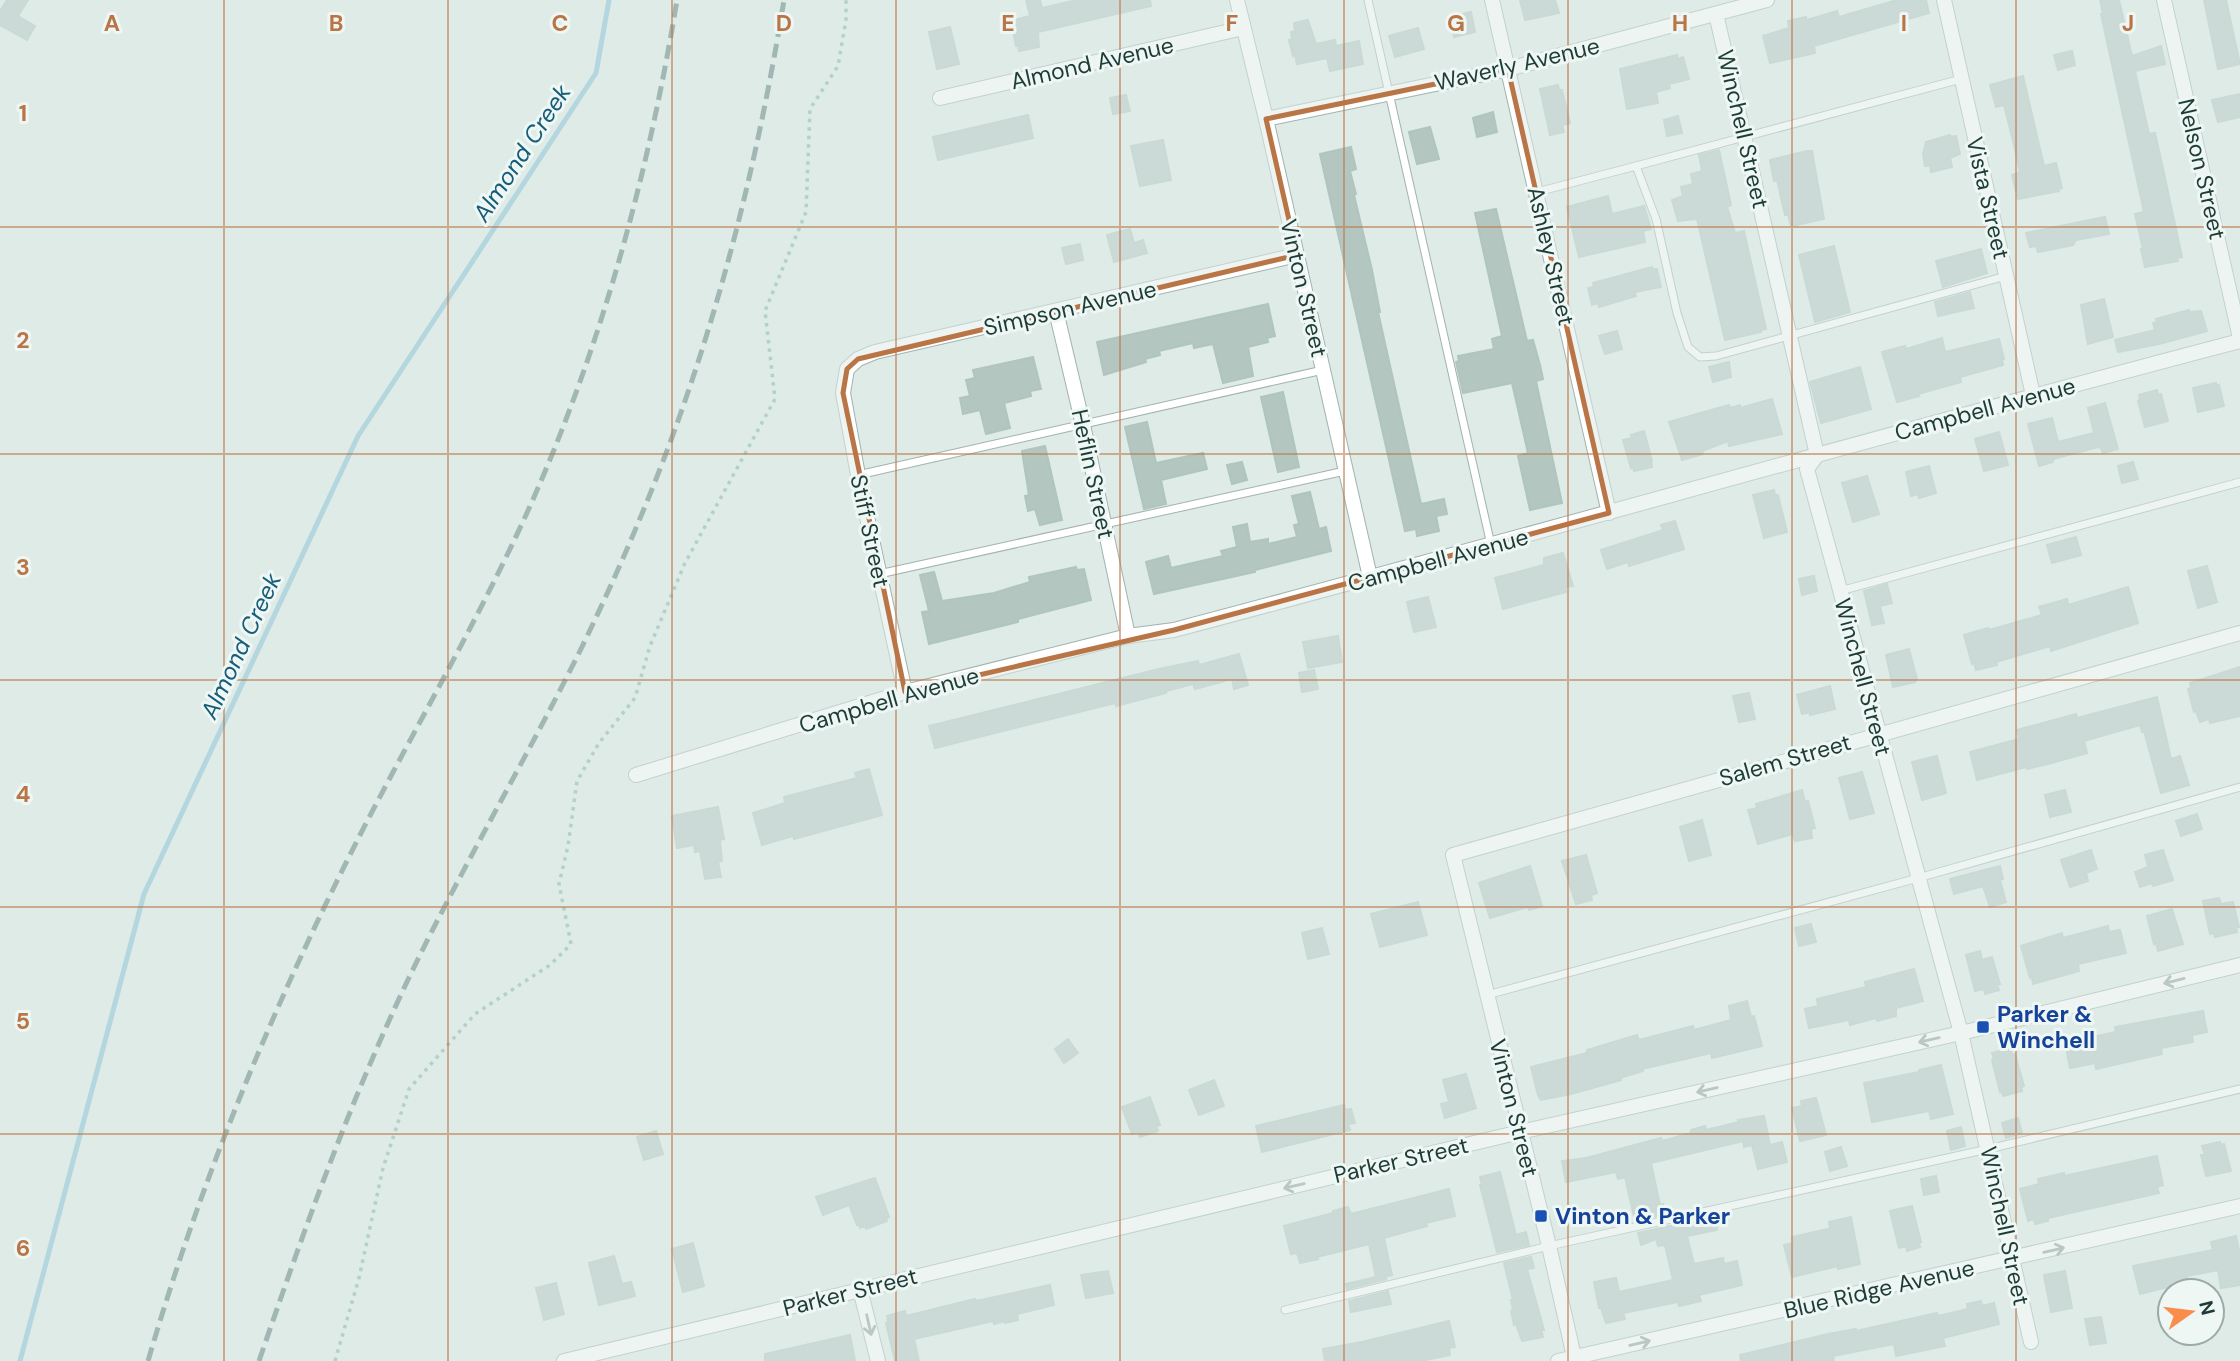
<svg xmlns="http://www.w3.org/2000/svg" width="2240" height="1361" viewBox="0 0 2240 1361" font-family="'DM Sans',sans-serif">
<rect width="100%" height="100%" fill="#deebe7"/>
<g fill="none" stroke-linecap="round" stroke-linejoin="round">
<!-- stream -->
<path stroke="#82bdd4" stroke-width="5" d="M20,1361L144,894L358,436L596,73L609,0"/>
</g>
<!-- building -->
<g fill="#b3c6c0" stroke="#b0c5bf" stroke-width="2">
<path d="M7,0H28L18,16L35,26L27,40L0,25V11Z"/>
<path d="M1026,0H1040L1042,8L1077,0H1150L1151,6L1038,32L1039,47L1019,51L1018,46H1016L1012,25L1014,24V20L1030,16Z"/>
<path d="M1520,0H1555L1559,13L1525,20Z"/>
<path d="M1897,0H1926L1929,13L1814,46L1815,53L1770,63L1763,36L1789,28L1788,21L1806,17L1807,20L1837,11L1839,17Z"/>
<path d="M2100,0H2119L2132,56L2161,46L2165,64L2135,71L2149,134L2155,133L2162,164L2182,257L2177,258L2178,261L2145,267L2141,249H2143L2135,214L2144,212L2101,14H2103Z"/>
<path d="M2204,0H2226L2240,64L2218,69Z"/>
<path d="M1471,12L1475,32L1454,37L1449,17Z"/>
<path d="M1308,20L1316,44L1335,40L1336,46L1359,41L1363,64L1330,71L1327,58L1297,64L1295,55L1293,56L1289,40L1292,39L1291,32L1295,31L1294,23Z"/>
<path d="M950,27L959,64L937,69L929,32Z"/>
<path d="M1418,28L1424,49L1395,57L1389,36Z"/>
<path d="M2072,51L2075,65L2058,70L2054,55Z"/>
<path d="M1677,55L1678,59L1683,57L1689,79L1669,84L1670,88L1656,92L1658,103L1627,109L1620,69Z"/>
<path d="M2023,76L2044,166L2056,163L2062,188L2058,189L2059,191L2018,199L2012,175L2020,172L2014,145L2004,105L1996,107L1990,85Z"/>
<path d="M1558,85L1559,90H1562L1570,123L1562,125L1564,132L1550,135L1540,89Z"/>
<path d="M2240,94V117L2218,122L2212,100Z"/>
<path d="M1126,95L1130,111L1113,114L1110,98Z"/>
<path d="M1493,112L1497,132L1477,137L1473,118Z"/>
<path d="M1028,115L1033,138L938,160L933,137Z"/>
<path d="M1678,116L1682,133L1667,136L1664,120Z"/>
<path d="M1430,127L1439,159L1417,164L1409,132Z"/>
<path d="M1950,135L1951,137L1956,136L1960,154L1950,158L1952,167L1931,172L1930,165L1925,166L1923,154L1926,142Z"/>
<path d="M1163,140L1171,180L1140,186L1131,146Z"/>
<path d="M1351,147L1356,169L1350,171L1356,194L1354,195L1372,270L1380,312H1378L1421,504L1444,499L1447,514L1436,516L1439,531L1417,536L1416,529L1405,531L1320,154Z"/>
<path d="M1719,150L1731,205L1727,207L1735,233L1744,231L1766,329L1761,330V332L1725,340L1697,219L1678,221L1672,200L1683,196L1681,187L1693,184L1691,174L1702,171L1699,155Z"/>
<path d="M1807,151H1812L1824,219L1791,226L1788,215H1785L1777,180L1774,181L1770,160Z"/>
<path d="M1608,196L1612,214L1644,206L1651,229L1643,231L1645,242L1579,257L1567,207Z"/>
<path d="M1496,209L1527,341L1533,340L1540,365L1543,379L1536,381L1562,503L1530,510L1518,456L1528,453L1512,383L1463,393L1456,362L1459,361L1458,356L1494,349L1492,339L1502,336L1475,213Z"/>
<path d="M2105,217L2109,234L2076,240L2073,245L2038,252L2036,246L2030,247L2026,233Z"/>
<path d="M1130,229L1134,243L1143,240L1147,253L1114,262L1107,235Z"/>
<path d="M1080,244L1083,260L1066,264L1062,248Z"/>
<path d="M1834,246L1850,312L1815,322L1799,255Z"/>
<path d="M1981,249L1987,273L1943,287L1936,261Z"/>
<path d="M1652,267V269H1657L1661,287L1635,292L1636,296L1599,307L1598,303L1592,305L1588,288L1594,287L1593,283Z"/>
<path d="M1970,292L1974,308L1938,316L1935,302Z"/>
<path d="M2104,299L2113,337L2088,344L2081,305Z"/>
<path d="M1268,304L1275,336L1267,338L1268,342L1248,347L1253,376L1223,383L1213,344L1194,348L1193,343L1159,351L1160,355L1145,359L1146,362L1104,375L1097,342Z"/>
<path d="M2189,310L2190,312L2201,311L2207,331L2159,344L2118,352L2115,340L2155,330L2153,323L2157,322L2156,319Z"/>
<path d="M1617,331L1622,349L1605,354L1599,336Z"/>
<path d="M1942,338L1945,352L1999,339L2004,359H2002L2003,365L1960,377L1961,382L1918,394L1919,396L1897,402L1882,352L1905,346L1906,349Z"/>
<path d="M1033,357L1041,389L1030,391L1031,396L1004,403L1010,428L986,434L980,410L963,414L960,398L970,396L966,380L975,378L973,370Z"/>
<path d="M1729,362L1731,377L1713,382L1709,367Z"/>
<path d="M1860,367L1871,409L1821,423L1810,382Z"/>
<path d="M2216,383L2217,386L2219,385L2224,406L2198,412L2193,388Z"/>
<path d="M2157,390L2158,395L2161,394L2168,421L2145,427L2138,401L2140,400L2139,395Z"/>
<path d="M1283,392L1299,467L1278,472L1261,397Z"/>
<path d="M1772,399L1782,434L1729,446L1728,441L1702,451L1703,454L1682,460L1669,422L1729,405L1730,408L1740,405V408Z"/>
<path d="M2105,403L2118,449L2103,453L2101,448L2098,447L2053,459V462L2039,466L2028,424L2052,418L2058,442L2094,433L2088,408Z"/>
<path d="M1147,422L1156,463L1203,453L1207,469L1161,480L1166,504L1144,509L1125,427Z"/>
<path d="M1644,431L1652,461L1651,462L1652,467L1634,471L1633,467L1631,468L1623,440L1632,438L1631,435Z"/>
<path d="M1999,432L2008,465L1984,471L1975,439Z"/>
<path d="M1045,446L1062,520L1040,525L1035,509L1028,511L1025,496L1029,495L1022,451Z"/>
<path d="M1242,462L1247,480L1232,484L1227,465Z"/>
<path d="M2133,462L2138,479L2122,483L2118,466Z"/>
<path d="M1929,466L1936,493L1919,498L1918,494L1911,496L1906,472Z"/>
<path d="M1867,476L1879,514L1853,522L1842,483Z"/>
<path d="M1774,490L1775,495H1778L1787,532L1764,538L1753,495Z"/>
<path d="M1310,492L1319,529L1326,527L1331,551L1255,570V572L1154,594L1146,562L1168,556L1171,568L1223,556L1221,551L1237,547L1233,527L1247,524L1250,542L1268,539V544L1297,537L1294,525L1299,524L1292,496Z"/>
<path d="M1675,521L1684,549L1629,566L1628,562L1607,569L1601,550L1651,534L1663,530L1661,525Z"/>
<path d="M2076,537L2081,555L2052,563L2047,545Z"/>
<path d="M1563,553L1573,586L1565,587L1566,592L1503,609L1495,578L1544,565V558Z"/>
<path d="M2207,566L2217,602L2198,608L2188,571Z"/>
<path d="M1076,567L1077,570L1084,569L1091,600L1018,619V622L929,644L922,612L929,611L920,575L934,572L942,601L994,593L1030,582L1029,577Z"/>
<path d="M1814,576L1817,591L1802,595L1799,579Z"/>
<path d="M1887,584L1892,603L1880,606L1884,623L1872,625L1864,591Z"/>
<path d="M2128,587L2138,623L2051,651L2050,646L1996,662L1997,665L1976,670L1974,663L1972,664L1964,635L1988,628L1989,630L2042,615L2039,607L2067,599L2068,605Z"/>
<path d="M1428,597L1436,627L1414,632L1407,602Z"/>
<path d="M1338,636L1342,662L1308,668L1303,642Z"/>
<path d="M1909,649L1917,679L1915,682L1893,687L1886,655Z"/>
<path d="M1239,654L1248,685L1234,689L1232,679L1195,689L1193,684L1166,691V693L1116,706L1115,703L935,748L929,726L1159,669L1198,661L1199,665Z"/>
<path d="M2240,667V716L2210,723L2209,719L2200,722L2196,711L2194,712L2188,689L2191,688L2190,683Z"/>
<path d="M1314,670L1318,689L1302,692L1299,673Z"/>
<path d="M1830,686L1835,709L1810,715V712L1802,714L1797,695Z"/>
<path d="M1749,693L1755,719L1739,722L1733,696Z"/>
<path d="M2157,697L2171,759L2180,756L2189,785L2161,793L2144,731L2142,732L2140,725L2084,741L2087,753L2048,764L2027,769L2026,767L1977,780L1970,752L2019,739L2017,730L2076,714L2077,718Z"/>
<path d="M1937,756L1946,793L1922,800L1912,762Z"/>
<path d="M869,769L882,815L794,839L793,836L762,845L753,813L785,803L784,797L857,778L855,773Z"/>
<path d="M1862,772L1874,813L1850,819L1839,778Z"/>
<path d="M1802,790L1805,802L1808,801L1815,828L1811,829L1812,838L1795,841L1793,834L1758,844L1748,810L1757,808L1756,804Z"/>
<path d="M2065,790L2071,812L2050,817L2045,795Z"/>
<path d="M718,807L724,839L720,840L722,861L718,862L721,877L705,879L700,851L695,852L694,845L677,848L672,816Z"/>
<path d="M2197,814L2202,829L2181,836L2176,821Z"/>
<path d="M1702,820L1711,855L1689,861L1680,827Z"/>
<path d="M2091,850L2097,869L2086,873L2088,881L2070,887L2061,860Z"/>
<path d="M2163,850L2173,880L2153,886L2152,883L2140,887L2135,872L2148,867L2145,855Z"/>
<path d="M1586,855L1597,893L1591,895L1592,900L1576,904L1562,861Z"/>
<path d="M1530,866L1542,906L1529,910L1528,907L1490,918L1479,883Z"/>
<path d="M2000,866L2003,879L2000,880L2006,902L1990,907L1983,886L1954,894L1950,879Z"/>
<path d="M2219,898L2221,904L2233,902L2239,927H2236L2237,932L2215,937L2214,933L2210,934L2203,901Z"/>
<path d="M1418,902L1427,935L1380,947L1371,914Z"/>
<path d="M2172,909L2183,944L2158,951L2156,943L2154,944L2147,916Z"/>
<path d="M1811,924L1816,942L1799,946L1795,928Z"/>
<path d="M2108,926L2109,932L2120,930L2126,953L2078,964L2079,971L2033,984L2032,977L2030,978L2021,946L2062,933L2063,938Z"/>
<path d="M1322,928L1329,954L1308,959L1302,933Z"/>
<path d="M1980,951L1982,960L1992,957L2000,984L1997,985L1999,990L1985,994L1984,989L1975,991L1966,955Z"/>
<path d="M1914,969L1923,1001L1896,1008V1016L1877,1021L1876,1018L1850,1025L1849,1020L1809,1028L1805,1009L1818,1006L1817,999L1866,987L1865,982Z"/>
<path d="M1747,1001L1751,1017L1754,1016L1762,1046L1712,1058L1711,1053L1642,1069L1643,1071L1620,1078L1621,1080L1571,1094L1541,1100L1538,1095L1531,1067L1587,1053V1050L1637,1035L1639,1040L1693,1026L1694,1030L1731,1020L1729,1006Z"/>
<path d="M2203,1011L2207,1032L2192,1035L2193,1042L2161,1048L2162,1054L2096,1069L2095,1063L2070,1068L2065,1043L2116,1032L2115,1027Z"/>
<path d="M1068,1039L1078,1053L1064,1063L1055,1049Z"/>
<path d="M2011,1048L2012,1055L2015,1054L2024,1086L2021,1087L2022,1091L2003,1096L2002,1091L2000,1092L1992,1060L1994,1059L1992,1053Z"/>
<path d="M1941,1065L1953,1114L1931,1119L1929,1111L1872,1122L1864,1083L1919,1072V1070Z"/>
<path d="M1466,1074L1476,1108L1445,1118L1441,1104L1449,1102L1443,1080Z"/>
<path d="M1214,1080L1224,1106L1199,1115L1189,1090Z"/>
<path d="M1150,1097L1160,1125L1156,1126L1158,1131L1140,1137L1138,1132L1132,1134L1122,1107Z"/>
<path d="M1816,1098L1826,1135L1800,1141L1792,1108L1802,1106L1801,1101Z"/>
<path d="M1344,1105L1345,1110L1351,1109L1355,1123L1348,1124L1350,1130L1262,1152L1256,1126Z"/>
<path d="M1764,1116L1770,1145L1782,1142L1787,1162L1758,1169L1752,1145L1744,1147L1743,1141L1651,1163L1660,1205L1663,1204L1665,1214L1635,1221L1625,1177L1618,1179L1616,1172L1566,1182L1562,1161L1586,1158L1661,1138L1662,1141L1691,1133V1130L1705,1126L1706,1130L1739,1122L1738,1120Z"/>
<path d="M2018,1118L2022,1133L2006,1138L2002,1123Z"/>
<path d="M1961,1127L1965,1146L1951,1150L1947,1131Z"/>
<path d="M656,1131L663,1154L644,1160L637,1137Z"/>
<path d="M2220,1142L2221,1145L2224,1144L2231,1171L2206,1176L2201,1155H2205L2202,1146Z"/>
<path d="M1841,1147L1847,1166L1830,1171L1825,1152Z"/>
<path d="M2157,1156L2163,1185L2157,1187L2159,1193L2048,1218V1221L2035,1224L2034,1219L2028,1221L2020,1189L2039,1184L2038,1179L2064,1173V1176Z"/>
<path d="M1500,1172L1516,1235L1526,1232L1529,1245L1497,1252L1480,1185H1482L1480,1177Z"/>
<path d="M1936,1176L1939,1192L1924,1195L1921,1179Z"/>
<path d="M875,1178L889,1217L886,1218L887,1221L866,1229L865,1226L860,1228L859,1224L857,1225L849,1205L823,1215L816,1197Z"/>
<path d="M1449,1189L1455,1216L1426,1223L1427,1226L1384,1238L1392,1275L1385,1277L1386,1279L1347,1289L1346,1284L1376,1277L1369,1244L1317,1257L1318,1259L1300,1263L1297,1253L1291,1254L1284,1226L1333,1213V1211L1348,1207L1351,1214Z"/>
<path d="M1912,1206L1921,1242L1919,1243L1920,1247L1907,1251L1906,1246L1899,1248L1890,1211Z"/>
<path d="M1715,1216L1717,1230L1687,1236L1694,1264L1723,1258L1724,1264L1737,1261L1742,1285L1699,1295L1701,1301L1679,1306L1678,1302L1623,1313L1625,1319L1606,1323L1601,1308H1599L1594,1282L1616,1278L1619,1292L1673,1280L1665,1245L1658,1246L1656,1239L1641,1245L1638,1233Z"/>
<path d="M1851,1217L1860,1264L1838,1269V1266L1792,1277L1784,1245L1793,1243L1792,1237L1828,1229L1830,1228L1829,1222Z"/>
<path d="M2236,1236L2240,1255V1285L2221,1288L2218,1270L2187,1276L2188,1282L2140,1294L2133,1266L2213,1250L2211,1242Z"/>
<path d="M693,1243L704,1286L683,1292L672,1249Z"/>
<path d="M614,1256L622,1284L631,1282L635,1296L599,1305L589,1263Z"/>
<path d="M1531,1257L1534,1268L1527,1269L1544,1330H1541L1543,1337L1522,1341L1516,1324L1514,1325L1511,1311L1513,1310L1511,1300H1513L1504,1263Z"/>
<path d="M1108,1271L1113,1293L1086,1298L1081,1275Z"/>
<path d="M2065,1271L2072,1308L2051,1312L2044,1275Z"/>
<path d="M556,1283L564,1314L544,1320L536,1288Z"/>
<path d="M1050,1285L1054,1305L1017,1314L1018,1320L1005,1323V1321L994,1324L993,1321L914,1339L919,1361H895L886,1323L888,1322L887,1316L905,1311L906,1316L975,1299L976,1301Z"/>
<path d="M1388,1291L1391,1304L1351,1312L1349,1301Z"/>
<path d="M1981,1301L1982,1306L1994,1303L1999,1324L1943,1338L1945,1346L1896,1356L1894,1344L1833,1356L1834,1361H1741L1740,1355L1828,1334L1856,1329V1331L1937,1313L1938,1316L1968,1309L1967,1304Z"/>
<path d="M2101,1317L2106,1343L2090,1345L2085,1319Z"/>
<path d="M1449,1321L1455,1347L1449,1348L1450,1355L1421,1361H1325L1323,1349L1362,1342Z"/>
<path d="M850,1335L855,1361H765V1354Z"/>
</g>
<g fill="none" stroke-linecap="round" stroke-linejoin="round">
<defs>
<g id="service">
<path d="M1368,0L1491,545"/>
<path d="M1636,166L1961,79"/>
<path d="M1537,192L1636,166L1656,219L1677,313L1688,347L1700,357L1716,356L2006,276"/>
<path d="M858,475L1323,370"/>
<path d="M879,574L1345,471"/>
<path d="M1840,591L2240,482"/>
<path d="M1487,995L1918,878L2240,787"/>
<path d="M1285,1310L1549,1246L1988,1149L2240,1089"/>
</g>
<g id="minor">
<path d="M1237,0L1266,119L1370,577"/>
<path d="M1492,0L1609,513"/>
<path d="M1944,0L2033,395"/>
<path d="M2164,0L2240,338"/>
<path d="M1716,14L1817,455L1807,469L1961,1033L2031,1342"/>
<path d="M940,98L1243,28"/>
<path d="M1266,119L1508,69L1767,0"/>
<path d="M1056,311L1083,425L1128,636"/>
<path d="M905,692L858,475L843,393L847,369L858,359L875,352L1297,255"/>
<path d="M636,775L905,692L1128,636L1174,630C1530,536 1884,434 2240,341"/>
<path d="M860,1289L878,1361"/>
<path d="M564,1361L1520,1132L1961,1033L2240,965"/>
<path d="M1558,1361L2240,1206"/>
<path d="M1575,1361L1549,1246L1453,855L2240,633"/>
</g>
</defs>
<!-- service casing -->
<use href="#service" stroke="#a1b3af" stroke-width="9"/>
<!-- minor casing -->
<use href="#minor" stroke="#a1b3af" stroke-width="16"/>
<!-- path -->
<path stroke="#7cb1a7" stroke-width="3.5" stroke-dasharray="3.5 5" stroke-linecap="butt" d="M335,1361L359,1278L383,1168L409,1089L475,1014L550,965L571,944L559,884L568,846L577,781L599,743L635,698L650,646L685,563L775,399L765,311L806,212L810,109L838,66L846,20V0"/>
<!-- service -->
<use href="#service" stroke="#fff" stroke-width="7"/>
<!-- minor -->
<use href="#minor" stroke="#fff" stroke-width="14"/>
<!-- rail -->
<g stroke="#587873" stroke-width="5" stroke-dasharray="14 7" stroke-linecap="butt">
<path d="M148,1361C201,1179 274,1004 360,835C415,728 476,624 526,515C600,352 648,177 677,0"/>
<path d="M259,1361C306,1224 355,1087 419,957C469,856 526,758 577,657C607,596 635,533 660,469C719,317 758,160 784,0"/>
</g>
</g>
<!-- one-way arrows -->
<defs><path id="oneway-shaft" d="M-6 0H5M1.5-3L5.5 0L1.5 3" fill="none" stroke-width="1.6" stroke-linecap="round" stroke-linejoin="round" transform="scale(1.75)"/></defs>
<g stroke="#8e9e9b">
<use href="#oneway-shaft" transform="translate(2174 981) rotate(166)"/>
<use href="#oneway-shaft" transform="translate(1929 1040) rotate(167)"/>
<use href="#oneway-shaft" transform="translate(1707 1090) rotate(167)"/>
<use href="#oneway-shaft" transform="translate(1294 1186) rotate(167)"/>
<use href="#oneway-shaft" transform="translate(2054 1250) rotate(-13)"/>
<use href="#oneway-shaft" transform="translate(869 1325) rotate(77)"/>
<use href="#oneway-shaft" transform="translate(1640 1343) rotate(-13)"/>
</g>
<!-- marked area -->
<path d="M0 0H2240V1361H0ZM1508,69L1609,513L1174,630L905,692L843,393L847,369L858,359L1297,255L1266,119Z" fill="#deebe7" fill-opacity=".55" fill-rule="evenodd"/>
<path fill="none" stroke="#b97546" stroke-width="5" stroke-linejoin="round" d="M1508,69L1609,513L1174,630L905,692L843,393L847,369L858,359L1297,255L1266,119Z"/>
<!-- grid -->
<path fill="none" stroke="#b97546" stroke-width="2" stroke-opacity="0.55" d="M224,0V1361M448,0V1361M672,0V1361M896,0V1361M1120,0V1361M1344,0V1361M1568,0V1361M1792,0V1361M2016,0V1361M0,227H2240M0,454H2240M0,680H2240M0,907H2240M0,1134H2240"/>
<!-- markers -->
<g fill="#1a4fb4" stroke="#eff7f4" stroke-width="2.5">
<rect x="1976" y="1020" width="14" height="14" rx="3.5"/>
<rect x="1534" y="1209" width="14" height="14" rx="3.5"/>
</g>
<g text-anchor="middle" stroke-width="6" stroke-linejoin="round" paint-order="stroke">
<!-- street labels -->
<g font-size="23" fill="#1e3c37" stroke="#eff7f4">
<text transform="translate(1092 63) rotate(-13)" y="8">Almond Avenue</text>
<text transform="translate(1517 64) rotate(-13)" y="8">Waverly Avenue</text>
<text transform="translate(1743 129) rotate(77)" y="8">Winchell Street</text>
<text transform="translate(2202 169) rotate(77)" y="8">Nelson Street</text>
<text transform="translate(1988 198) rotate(77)" y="8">Vista Street</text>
<text transform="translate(1551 256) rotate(77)" y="8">Ashley Street</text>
<text transform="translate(1304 288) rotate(77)" y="8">Vinton Street</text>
<text transform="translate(1070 308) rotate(-13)" y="8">Simpson Avenue</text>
<text transform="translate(1985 409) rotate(-15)" y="8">Campbell Avenue</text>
<text transform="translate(1093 474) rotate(78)" y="8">Heflin Street</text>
<text transform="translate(870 531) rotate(78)" y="8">Stiff Street</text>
<text transform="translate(1438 560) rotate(-15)" y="8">Campbell Avenue</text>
<text transform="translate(1863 677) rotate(75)" y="8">Winchell Street</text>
<text transform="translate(889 700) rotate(-16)" y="8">Campbell Avenue</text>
<text transform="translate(1785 760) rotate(-16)" y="8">Salem Street</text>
<text transform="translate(1514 1108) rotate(76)" y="8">Vinton Street</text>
<text transform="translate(1401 1160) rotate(-13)" y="8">Parker Street</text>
<text transform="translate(2005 1226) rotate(78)" y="8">Winchell Street</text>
<text transform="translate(1879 1289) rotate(-13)" y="8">Blue Ridge Avenue</text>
<text transform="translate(850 1292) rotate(-14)" y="8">Parker Street</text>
</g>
<!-- transit labels -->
<g font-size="23" font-weight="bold" fill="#164399" stroke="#eff7f4" text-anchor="start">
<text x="1997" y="1022">Parker &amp;<tspan x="1997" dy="26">Winchell</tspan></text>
<text x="1555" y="1224">Vinton &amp; Parker</text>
</g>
<!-- water labels -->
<g font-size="24" font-style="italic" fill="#155d7b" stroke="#eff7f4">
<text transform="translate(522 153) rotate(-57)" y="8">Almond Creek</text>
<text transform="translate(241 646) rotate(-65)" y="8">Almond Creek</text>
</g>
</g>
<g font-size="23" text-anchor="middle" font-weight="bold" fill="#b97546" stroke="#eff7f4" stroke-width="6" stroke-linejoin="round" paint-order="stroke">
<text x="112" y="31">A</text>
<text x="336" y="31">B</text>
<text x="560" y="31">C</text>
<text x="784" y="31">D</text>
<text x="1008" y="31">E</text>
<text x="1232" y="31">F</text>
<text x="1456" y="31">G</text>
<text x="1680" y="31">H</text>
<text x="1904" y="31">I</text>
<text x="2128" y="31">J</text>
<text x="23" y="121">1</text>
<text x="23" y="348">2</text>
<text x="23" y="575">3</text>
<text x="23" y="802">4</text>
<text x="23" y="1029">5</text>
<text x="23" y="1256">6</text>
</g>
<!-- north arrow -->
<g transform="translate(2191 1312) rotate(76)"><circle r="33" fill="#eff7f4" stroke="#9baca8" stroke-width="2"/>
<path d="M0-5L12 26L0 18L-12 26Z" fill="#fb8d4c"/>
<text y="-10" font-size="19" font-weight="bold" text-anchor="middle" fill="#1e3c37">N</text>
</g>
</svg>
